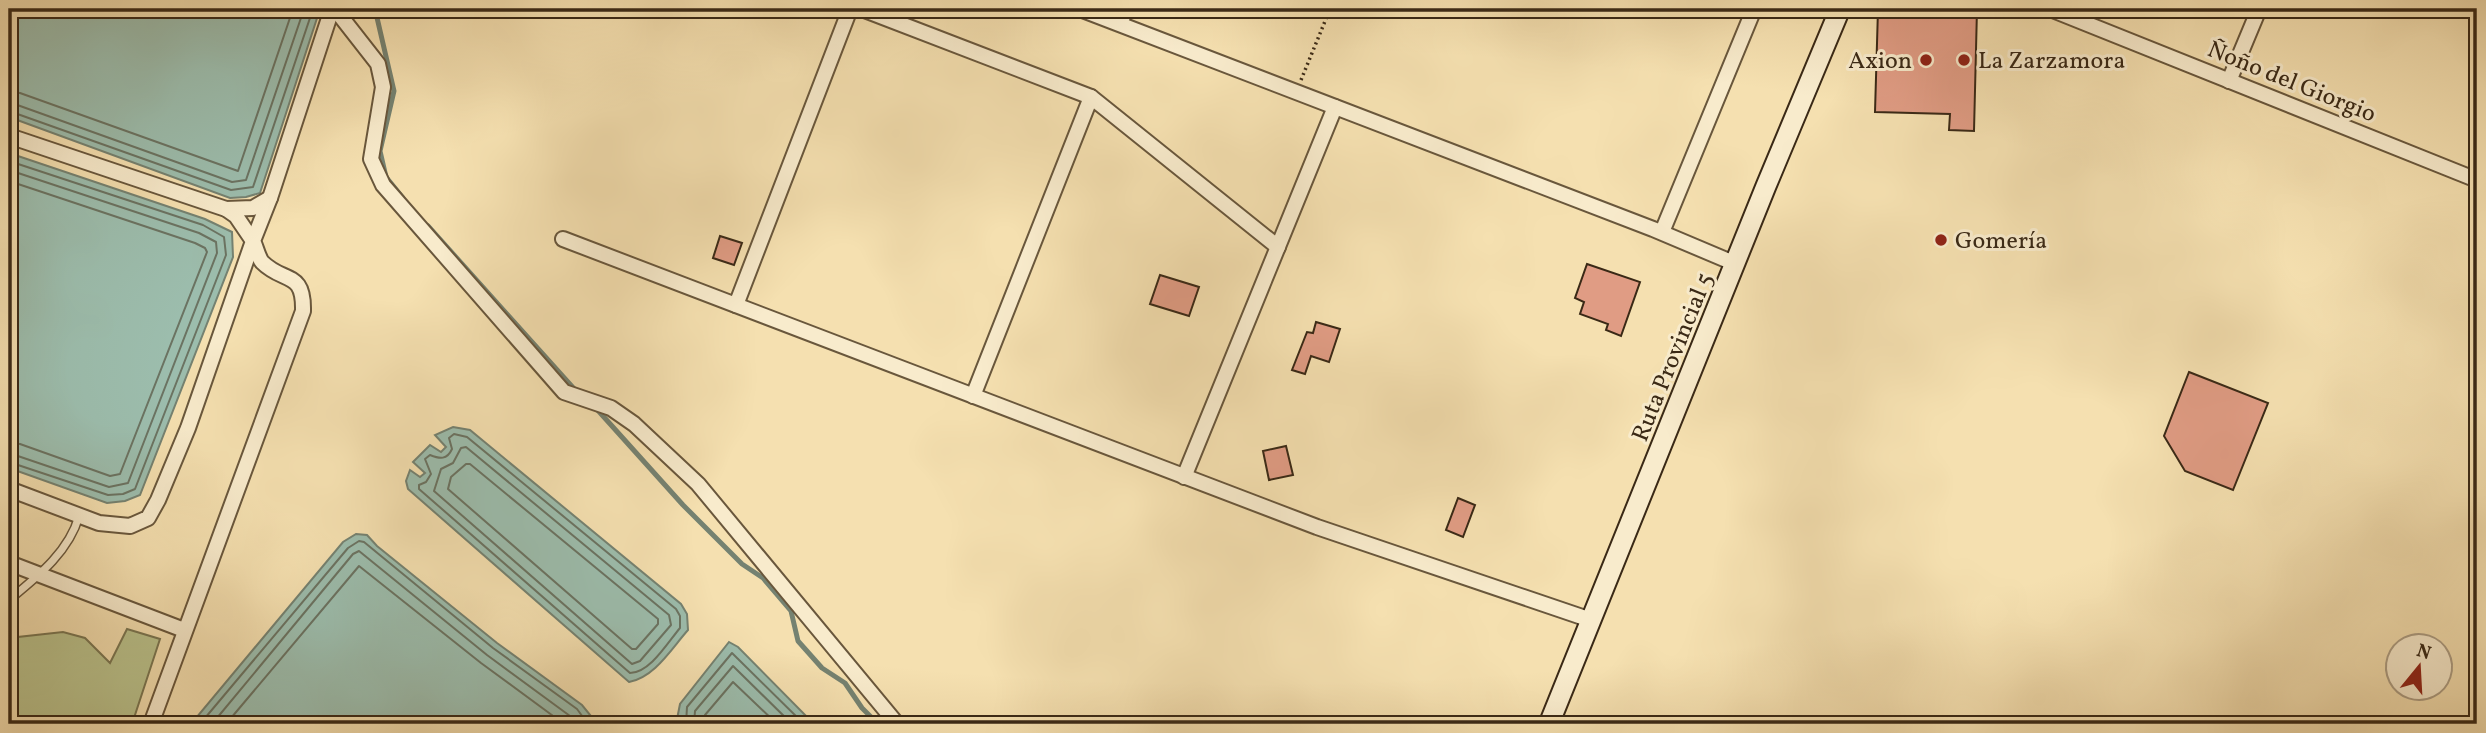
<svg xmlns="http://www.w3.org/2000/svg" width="2486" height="733" viewBox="0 0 2486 733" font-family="Vollkorn,serif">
<rect width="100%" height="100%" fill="#f5e0b0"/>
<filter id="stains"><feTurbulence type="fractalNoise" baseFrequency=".00286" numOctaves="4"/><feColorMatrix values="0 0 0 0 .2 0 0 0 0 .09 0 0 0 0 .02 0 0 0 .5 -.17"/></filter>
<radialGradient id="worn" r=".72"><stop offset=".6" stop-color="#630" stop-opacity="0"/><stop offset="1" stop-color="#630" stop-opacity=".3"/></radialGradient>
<!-- green -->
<path fill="#bac38d" stroke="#7a7652" stroke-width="2" d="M127,629L160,639L132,724H9V638L63,632L85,638L110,663Z"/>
<!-- water -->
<g fill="#9cbdad" stroke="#758271" stroke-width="2">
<path d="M9,9H320L260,193L246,197L230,198L9,117Z"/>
<path d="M9,153L205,219L232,232L233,257L140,495L125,501L107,503L9,468Z"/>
<path d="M453,427L470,430L681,604L687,614L688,630C671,649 655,677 629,682L408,489L406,481L410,470L420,477L425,473L413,462L430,445L441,452L446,447L435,435Z"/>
<path d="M356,534L367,535L377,546L497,643L582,705L595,721L594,724H191L343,542Z"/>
<path d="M729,642L738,647L814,724H680L677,719L680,704Z"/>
</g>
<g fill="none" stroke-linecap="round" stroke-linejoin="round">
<!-- shore -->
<g stroke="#6b7362" stroke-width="2">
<path d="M9,92L20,93L238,171L293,9"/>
<path d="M9,102L232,182L246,180L304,9"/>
<path d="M9,111L231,190L253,187L313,9"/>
<path d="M9,161L203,225L224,237L226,255L135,489L123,494L108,495L9,462"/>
<path d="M9,170L199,233L216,242L217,253L128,483L109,487L9,453"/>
<path d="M9,181L195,243L205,248L207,252L120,474L110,476L20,444L9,443"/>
<path d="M454,434L467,437L676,609L680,616V628C668,642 650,673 630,673L419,489V485L426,482L431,474L425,459L430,455C440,459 447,460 452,449L449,438Z"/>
<path d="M466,447L669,615L671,625L640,661L632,664L434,491L441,469L453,463L461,448Z"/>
<path d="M466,464H470L658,619V624L636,649H632L448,489L451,477Z"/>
<path d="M200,724L348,548L359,541L364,542L493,648L577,709L588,724"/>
<path d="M212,724L353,554L359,551L487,655L570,716L577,724"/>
<path d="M226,724L359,566L481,663L564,724"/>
<path d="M686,724L687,707L732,653L804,724"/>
<path d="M694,724L695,711L733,666L792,724"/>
<path d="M705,724V715L733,682L777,724"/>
</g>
<!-- stream -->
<g stroke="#758271" stroke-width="5">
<path d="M375,9L394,91L380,151L386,177L403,198"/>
<path d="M428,226L576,391"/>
<path d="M594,406L683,505L742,564L763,578L791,611L798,641L822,668L845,683L862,708L878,724"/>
</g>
</g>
<!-- building -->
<g fill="#e09c84" stroke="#3a2916" stroke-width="2">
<path d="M1878,9H1977L1974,131L1949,130L1950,114L1875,112Z"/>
<path d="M720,236L742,243L734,265L713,258Z"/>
<path d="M1587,264L1640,282L1621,336L1606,330L1608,324L1580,314L1584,302L1575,298Z"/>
<path d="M1160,275L1199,287L1189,316L1150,304Z"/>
<path d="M1316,322L1340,329L1329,362L1311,356L1305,374L1292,370L1307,332L1313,333Z"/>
<path d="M2189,372L2268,403L2233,490L2185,471L2164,436Z"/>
<path d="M1286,446L1293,475L1269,480L1263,451Z"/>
<path d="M1458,498L1475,505L1463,537L1446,530Z"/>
</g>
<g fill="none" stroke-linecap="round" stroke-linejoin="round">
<defs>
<g id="service">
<path d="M1123,25L1130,9"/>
<path d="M9,600C37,577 69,552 79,516"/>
</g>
<g id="minor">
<path d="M335,9L378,64L383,87L371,159L383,185L564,392L611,408L634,424L698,484L897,724"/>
<path d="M862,9L1091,97L1278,247"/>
<path d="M1080,9L1653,229L1736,264"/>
<path d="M2050,9L2477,180"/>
<path d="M2229,81L2259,9"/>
<path d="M9,136L226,209L236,216L253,241L188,428L158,500L148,518L130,526L99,523L9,489"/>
<path d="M226,209L253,208L270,198"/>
<path d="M1662,232L1754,9"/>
<path d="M563,239L1317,527L1591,620"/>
<path d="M736,305L850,9"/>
<path d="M973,396L1091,97"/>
<path d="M1184,477L1335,107"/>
<path d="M9,563L184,630"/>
<path d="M151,724L303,311C304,270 284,284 262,262C258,257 256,247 253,241L270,198L332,9"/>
</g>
<path id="secondary" d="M1549,724L1766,186L1840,9"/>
</defs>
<!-- service casing -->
<use href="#service" stroke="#69573c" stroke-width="10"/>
<!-- minor casing -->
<use href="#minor" stroke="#69573c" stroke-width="18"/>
<!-- secondary casing -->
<use href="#secondary" stroke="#3a2916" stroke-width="23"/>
<!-- path -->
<path stroke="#3a2916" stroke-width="3.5" stroke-dasharray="2 3.5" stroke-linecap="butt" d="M1301,80L1330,9"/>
<!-- service -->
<use href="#service" stroke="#f8ebcc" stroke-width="7"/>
<!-- minor -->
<use href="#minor" stroke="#f8ebcc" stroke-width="14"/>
<!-- secondary -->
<use href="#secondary" stroke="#f8ebcc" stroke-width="19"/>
</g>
<!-- markers -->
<g fill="#8f2418" stroke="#f8ebcc" stroke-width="2.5">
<circle cx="1926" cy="60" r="7"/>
<circle cx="1964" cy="60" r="7"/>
<circle cx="1941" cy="240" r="7"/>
</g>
<g text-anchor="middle" stroke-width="6" stroke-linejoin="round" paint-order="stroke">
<!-- poi labels -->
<g font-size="24" fill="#3a2916" stroke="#f8ebcc" text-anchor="start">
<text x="1912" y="68" text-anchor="end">Axion</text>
<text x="1978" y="68">La Zarzamora</text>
<text x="1955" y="248">Gomería</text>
</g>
<!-- street labels -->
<g font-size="24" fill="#3a2916" stroke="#f8ebcc">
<text transform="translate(2292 81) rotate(22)" y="8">Ñoño del Giorgio</text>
<text transform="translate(1672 357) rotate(-68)" y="8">Ruta Provincial 5</text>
</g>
</g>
<!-- margin -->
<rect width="2486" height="733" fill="none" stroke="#f5e0b0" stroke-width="35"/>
<rect x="10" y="10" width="2465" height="712" fill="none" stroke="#3a2916" stroke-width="3.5"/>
<rect x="18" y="18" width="2451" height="698" fill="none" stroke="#3a2916" stroke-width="2"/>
<!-- north arrow -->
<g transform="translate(2419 667) rotate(18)"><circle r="33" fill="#f8ebcc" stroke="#ac9d83" stroke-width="2"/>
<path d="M0-5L12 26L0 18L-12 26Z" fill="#8f2418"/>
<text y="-10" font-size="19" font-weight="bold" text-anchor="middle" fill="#3a2916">N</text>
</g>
<rect width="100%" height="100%" filter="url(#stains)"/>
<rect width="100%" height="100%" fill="url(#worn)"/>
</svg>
